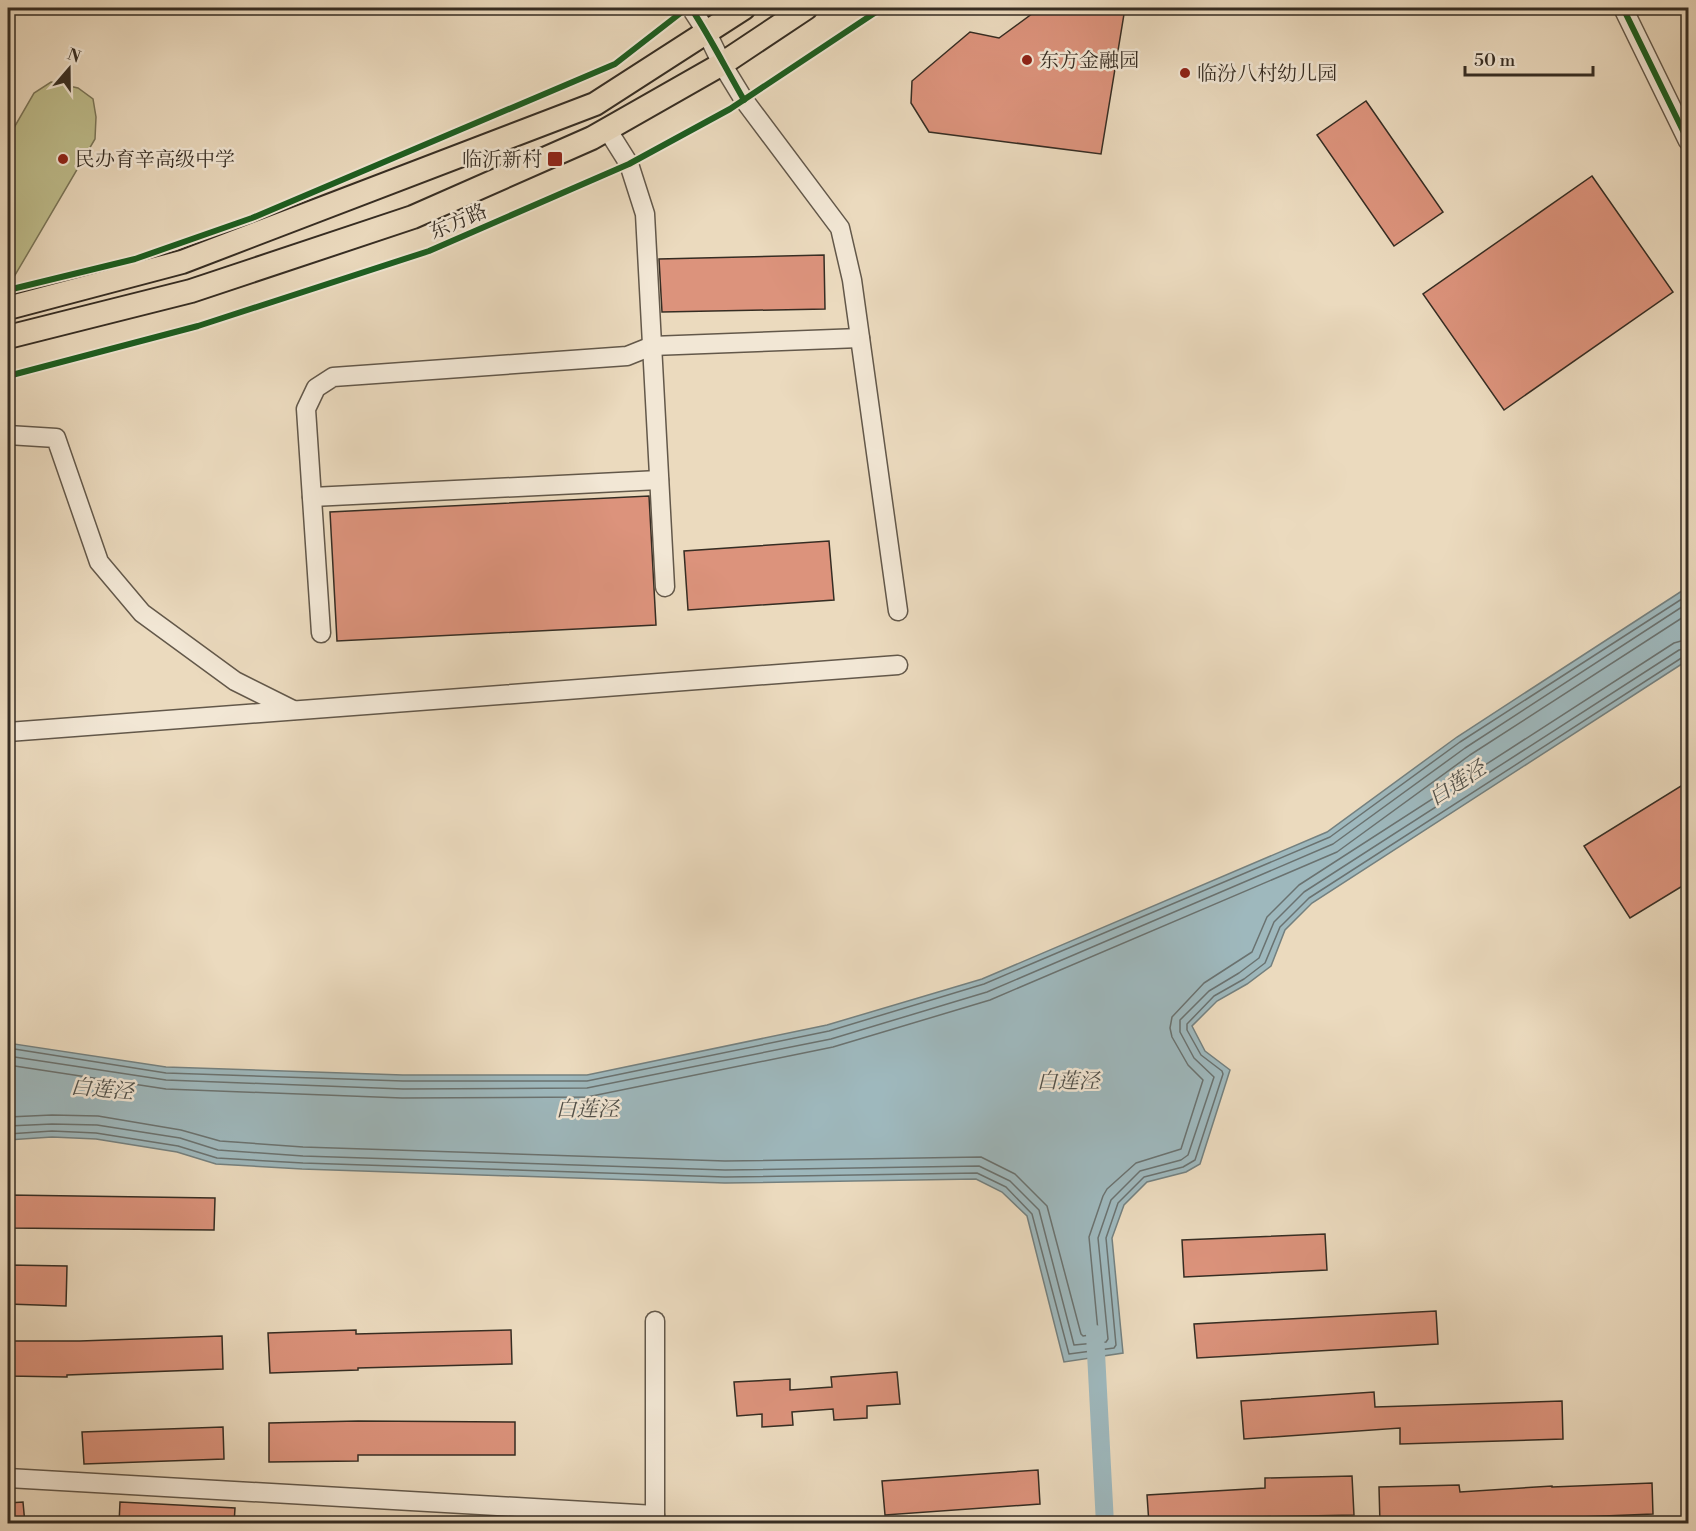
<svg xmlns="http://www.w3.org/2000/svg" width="1696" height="1531" viewBox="0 0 1696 1531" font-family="'Libre Bodoni','Noto Serif SC',serif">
<rect width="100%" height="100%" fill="#ebdabe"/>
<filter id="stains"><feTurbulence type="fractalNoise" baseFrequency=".00333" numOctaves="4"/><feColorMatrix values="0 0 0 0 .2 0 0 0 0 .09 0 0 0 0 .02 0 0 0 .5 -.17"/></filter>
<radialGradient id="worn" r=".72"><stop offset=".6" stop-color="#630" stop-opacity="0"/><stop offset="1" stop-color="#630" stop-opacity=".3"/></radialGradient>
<!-- green -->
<path fill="#bebd8c" stroke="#7a7558" stroke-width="1.5" d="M51,82L78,88L93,99L96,117L95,139L11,282L8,283V138L34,93Z"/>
<!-- water -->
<path fill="#9eb8bd" stroke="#74807f" stroke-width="1.5" d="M1688,587V660L1312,903L1285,930L1271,966L1247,984L1217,1001L1192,1026L1205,1051L1230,1070L1200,1164L1186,1172L1147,1182L1124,1205L1112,1238L1123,1353L1064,1362L1027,1216L1002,1192L976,1179L725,1183L302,1169L216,1164L177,1152L96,1139L52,1137L8,1140V1043L166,1067L403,1075H587L827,1025L982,979L1327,832L1457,737Z"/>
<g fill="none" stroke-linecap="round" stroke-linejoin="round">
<!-- shore -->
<g stroke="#6a7270" stroke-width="1.5">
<path d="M8,1048L166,1073L403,1081H587L829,1031L984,984L1330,837L1460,742L1688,595"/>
<path d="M8,1056L166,1080L403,1089L587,1088L831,1039L987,992L1333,844L1465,748L1688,603"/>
<path d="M8,1065L166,1089L402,1098L587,1097L833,1047L990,1000L1337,852L1470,755L1688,614"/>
<path d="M8,1117L52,1115L98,1116L181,1130L220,1141L303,1147L725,1161L981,1157L1015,1174L1047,1206L1081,1334L1083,1336L1096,1334L1098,1331L1089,1237L1103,1196L1107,1189L1136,1163L1181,1149L1203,1080L1188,1065L1172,1037L1170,1028L1172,1017L1204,983L1252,952L1267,917L1299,885L1674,643L1688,639"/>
<path d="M8,1126L52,1124L97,1125L180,1138L218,1150L303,1156L725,1170L979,1166L1010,1181L1039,1210L1074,1345L1106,1342L1108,1339L1098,1238L1111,1200L1140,1171L1181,1160L1188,1155L1214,1077L1194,1058L1180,1032V1020L1209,991L1239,973L1259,958L1274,922L1304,892L1679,650L1688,648"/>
<path d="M8,1134L52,1131L96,1133L178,1146L217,1158L303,1163L725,1177L977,1173L1006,1187L1032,1214L1069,1354L1114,1348L1116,1345L1106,1238L1118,1203L1144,1177L1183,1167L1195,1160L1223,1074L1222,1071L1201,1055L1187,1030V1024L1214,996L1244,979L1265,963L1280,927L1309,898L1683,657L1688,655"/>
</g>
<!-- canal -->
<path stroke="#9eb8bd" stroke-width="18" d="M1095,1334L1105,1524"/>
</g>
<!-- building -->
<g fill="#dc937c" stroke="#362d23" stroke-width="1.5">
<path d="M1040,8H1125L1101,154L929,132L911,103L912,81L970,32L999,38Z"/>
<path d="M1366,101L1443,212L1394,246L1317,135Z"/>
<path d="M1592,176L1673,292L1504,410L1423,294Z"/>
<path d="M824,255L825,309L662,312L659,259Z"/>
<path d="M649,496L656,625L337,641L330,512Z"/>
<path d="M829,541L834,600L688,610L684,551Z"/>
<path d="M1681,786L1689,798V882L1630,918L1584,846Z"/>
<path d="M8,1195L215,1198L214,1230L8,1228Z"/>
<path d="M1325,1234L1327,1270L1184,1277L1182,1240Z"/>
<path d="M8,1265L67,1266L66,1306L8,1304Z"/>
<path d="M1436,1311L1438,1344L1197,1358L1194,1324Z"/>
<path d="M356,1330V1334L511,1330L512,1364L358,1368V1370L270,1373L268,1333Z"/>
<path d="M222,1336L223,1369L67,1375V1377L8,1376V1341H80Z"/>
<path d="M897,1372L900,1404L867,1406V1418L834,1420L833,1409L792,1412L793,1425L762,1427V1414L737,1416L734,1382L790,1379V1390L832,1387L831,1377Z"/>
<path d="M1374,1392L1375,1407L1562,1401L1563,1439L1400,1444V1428L1244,1439L1241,1401Z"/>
<path d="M358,1421L515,1422V1455H358V1461L269,1462V1423Z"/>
<path d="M223,1427L224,1459L84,1464L82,1432Z"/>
<path d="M1038,1470L1040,1504L885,1515L882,1481Z"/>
<path d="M1352,1476L1354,1515L1253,1517L1254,1524H1149L1147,1495L1265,1488V1478Z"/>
<path d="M1652,1483L1653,1514L1555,1518V1520L1506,1524H1380L1379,1487L1459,1485L1460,1492L1552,1486V1487Z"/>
<path d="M23,1502L25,1524H8V1503Z"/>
<path d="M120,1502L235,1508L234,1524H119Z"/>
</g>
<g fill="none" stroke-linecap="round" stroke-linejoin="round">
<defs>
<g id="minor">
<path d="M691,8L706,31L722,64L744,100L840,228L852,280L898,611"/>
<path d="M1623,8L1688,141"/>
<path d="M607,129L629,164L645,214L665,587"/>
<path d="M8,435L56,438L99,562L142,613L235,681L293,710"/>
<path d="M312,497L659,480"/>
<path d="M321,633L306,409L316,388L333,377L627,356L652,346L860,338"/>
<path d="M8,732L898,665"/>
<path d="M655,1321V1524"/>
<path d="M8,1478L655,1515"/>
</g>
<g id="major">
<path d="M8,308L182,262L595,104L744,8"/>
<path d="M8,337L191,291L413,217L592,138L722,64L806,8"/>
</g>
</defs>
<!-- minor casing -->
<use href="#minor" stroke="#63584a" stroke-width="21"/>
<!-- major casing -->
<use href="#major" stroke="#362d23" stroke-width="26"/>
<!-- minor -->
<use href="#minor" stroke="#f2e7d5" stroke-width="18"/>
<!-- major -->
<use href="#major" stroke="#ebdabe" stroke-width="22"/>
<defs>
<g id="cycleway">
<path d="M691,8C710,37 726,69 744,100"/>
<path d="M1623,8L1688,141"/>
<path d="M8,290L135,259L252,218L615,64L687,8"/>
<path d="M8,376L198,326L429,251L629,164L730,109L882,8"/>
</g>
</defs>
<!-- cycleway casing -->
<use href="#cycleway" stroke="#f2e7d5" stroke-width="10"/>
<!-- cycleway -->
<use href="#cycleway" stroke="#1b5e20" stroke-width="6"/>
</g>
<!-- markers -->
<g fill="#8f2418" stroke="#f2e7d5" stroke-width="2">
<circle cx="1027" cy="60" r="6"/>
<circle cx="1185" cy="73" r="6"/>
<circle cx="63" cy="159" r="6"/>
<rect x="547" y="151" width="16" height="16" rx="3"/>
</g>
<g text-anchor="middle" stroke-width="5" stroke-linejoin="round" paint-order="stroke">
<!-- poi labels -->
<g font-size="20" fill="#362d23" stroke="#f2e7d5" text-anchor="start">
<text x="1039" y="67">东方金融园</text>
<text x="1197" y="80">临汾八村幼儿园</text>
<text x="75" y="166">民办育辛高级中学</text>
<text x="542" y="166" text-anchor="end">临沂新村</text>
</g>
<!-- street labels -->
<g font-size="20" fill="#362d23" stroke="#f2e7d5">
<text transform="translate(458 221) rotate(-23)" y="7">东方路</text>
</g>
<!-- water labels -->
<g font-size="21" font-style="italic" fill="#50504a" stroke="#f2e7d5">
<text transform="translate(1457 783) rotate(-33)" y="7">白莲泾</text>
<text x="1068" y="1088">白莲泾</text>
<text transform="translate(102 1089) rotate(5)" y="7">白莲泾</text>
<text x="587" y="1116">白莲泾</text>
</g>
</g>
<!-- margin -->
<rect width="1696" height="1531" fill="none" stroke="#ebdabe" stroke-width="30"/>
<rect x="9" y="9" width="1678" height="1513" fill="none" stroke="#362d23" stroke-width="3"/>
<rect x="15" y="15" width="1666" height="1501" fill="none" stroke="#362d23" stroke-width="1.5"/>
<!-- north arrow -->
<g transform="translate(69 69) rotate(20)" stroke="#f2e7d5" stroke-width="4.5" paint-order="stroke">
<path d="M0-4.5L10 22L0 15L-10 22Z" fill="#362d23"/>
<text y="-9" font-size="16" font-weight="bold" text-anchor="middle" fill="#362d23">N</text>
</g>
<!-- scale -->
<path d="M1465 66v9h128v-9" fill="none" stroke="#362d23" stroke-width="3"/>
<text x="1474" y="66" font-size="18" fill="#362d23" stroke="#f2e7d5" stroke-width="4.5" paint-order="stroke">50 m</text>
<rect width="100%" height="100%" filter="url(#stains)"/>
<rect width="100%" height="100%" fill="url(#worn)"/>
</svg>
